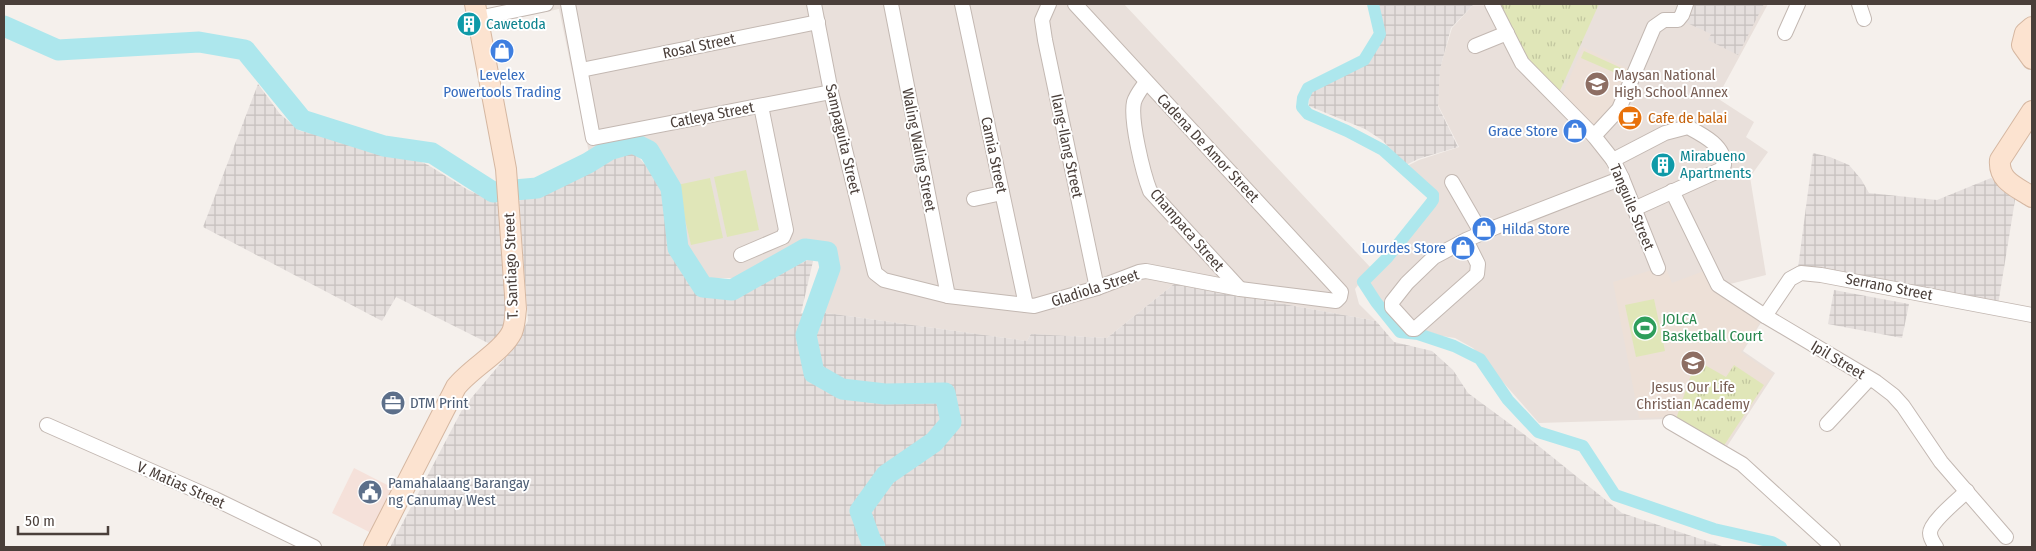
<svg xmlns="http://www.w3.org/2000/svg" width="2036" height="551" viewBox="0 0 2036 551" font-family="'Fira Sans Condensed',sans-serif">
<defs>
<pattern id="industrial-grid" width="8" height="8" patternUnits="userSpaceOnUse" patternTransform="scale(1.25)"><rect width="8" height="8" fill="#e5dfdd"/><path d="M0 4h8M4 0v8" fill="none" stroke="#c6c0be"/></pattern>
<pattern id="grass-tufts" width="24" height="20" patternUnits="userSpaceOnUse" patternTransform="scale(1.25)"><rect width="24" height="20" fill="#e0e6b8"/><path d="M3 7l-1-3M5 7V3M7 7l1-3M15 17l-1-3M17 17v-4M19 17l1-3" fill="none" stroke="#c2c69f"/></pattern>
</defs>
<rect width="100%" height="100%" fill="#f5f0ec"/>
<!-- residential -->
<g fill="#e9e0db">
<path d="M520,4H1124L1371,268L1355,289L1359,304L1376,321L1174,284L1107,338L1031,334L1027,341L819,312L836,273L837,252L800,242L742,278H708L686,252L679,192L664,163L641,136L601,143L589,153L559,9L522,17Z"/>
<path d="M1474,4H1768L1717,98L1754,122L1746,137L1768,152L1750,177L1766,275L1730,284L1725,292L1764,318L1743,351L1775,373L1724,451L1668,419L1539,423L1473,348L1455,338L1402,330L1365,283L1388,261L1437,200V196L1426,181L1407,166L1419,160L1459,147L1438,105L1440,68L1452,28Z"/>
</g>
<!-- commercial -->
<path fill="#f5e1da" d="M354,468L399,491L377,536L332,513Z"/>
<!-- industrial -->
<g fill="url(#industrial-grid)">
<path d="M1375,4H1474L1451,28L1440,69L1438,106L1458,147L1418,159L1406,165L1382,140L1365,129L1309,106L1310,91L1367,63L1382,34Z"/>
<path d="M1692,4H1764L1738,55L1708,40L1711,34L1685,22L1693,8Z"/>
<path d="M258,84L280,114L300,131L319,134L377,151L403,154L428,165L468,190L498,203L509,318L504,334L490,344L396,297L382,321L203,227Z"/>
<path d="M630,147L668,192L674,248L698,290L733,295L814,257L801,313L819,312L1027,341L1031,334L1107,338L1174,284L1376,321L1394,342L1432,351L1453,370L1468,393L1525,435L1622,513L1725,547H390L463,408L510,352L528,321L519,201Z"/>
<path d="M1813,153L1830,157L1849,165L1861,179L1869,193L1937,200L1991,178L2016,194L1998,305L1798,268Z"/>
<path d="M1834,290L1909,304L1902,338L1828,324Z"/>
</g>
<!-- education -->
<g fill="#ede0d7">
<path d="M1583,47L1633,71L1618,107L1594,133L1561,97Z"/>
<path d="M1665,266L1672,283L1704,271L1711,287L1762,319L1741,352L1773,374L1723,449L1666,417L1639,418L1613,282Z"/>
</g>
<!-- grass -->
<g fill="url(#grass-tufts)">
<path d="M1496,4H1599L1558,95L1526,62Z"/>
<path d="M1696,360L1726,377L1734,365L1764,385L1723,447L1676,419Z"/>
</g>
<!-- garden -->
<g fill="#e0e6b8">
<path d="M1584,51L1630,72L1627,78L1581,58Z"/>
<path d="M746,170L759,230L727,237L714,177Z"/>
<path d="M710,178L723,238L691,245L677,185Z"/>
<path d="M1654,299L1665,351L1636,357L1625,305Z"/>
</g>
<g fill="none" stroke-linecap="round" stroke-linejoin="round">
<!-- canal -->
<path stroke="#ade7ed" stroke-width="12" d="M1373,4L1380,34L1364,60L1308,88L1303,98L1302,107L1308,114L1347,131L1383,150L1433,195V200L1431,203L1387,258L1363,282L1376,302L1400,332L1418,334L1454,346L1480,359L1508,400L1538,432L1583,446L1615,495L1714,529L1772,542L1781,547"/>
<!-- river -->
<path stroke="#ade7ed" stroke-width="21" d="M4,26L58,50L199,42L245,50L302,120L384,146L432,153L493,192L537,188L588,163L609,150L633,143L649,151L671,188L678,248L703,287L732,290L805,249L827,252L830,268L806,335L814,373L842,389L885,394L945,393L951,422L934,442L886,475L860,511L871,541L875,547"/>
<defs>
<g id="street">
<path d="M568,4L593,138L831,92"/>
<path d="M814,4L831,92L875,273L884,280L948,296L1034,306L1097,288L1139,272L1146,271L1240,289L1336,301L1340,297L1341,292L1075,4"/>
<path d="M891,4L948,296"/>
<path d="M962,4L1026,305"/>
<path d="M1049,4L1042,20L1045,40L1097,288"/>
<path d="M1492,4L1522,63L1594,136L1613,160L1622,178L1658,268"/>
<path d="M1859,4L1864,19"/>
<path d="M478,18L546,4"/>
<path d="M1785,33L1798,4"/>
<path d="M1475,46L1507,33"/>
<path d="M581,70L818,22"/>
<path d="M1146,82C1142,88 1136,95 1134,102C1130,120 1143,173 1150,191L1240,289"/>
<path d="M1594,136L1619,109L1654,27L1664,20H1678L1682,15L1686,4"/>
<path d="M1613,160L1665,133L1688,127C1703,135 1725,146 1724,165L1720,170L1634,209"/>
<path d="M1452,182L1482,234"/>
<path d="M1672,191L1718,285L1765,316L1876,382L1893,395L1903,406L1941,462L2006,537"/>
<path d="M974,199L1002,193"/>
<path d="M1466,240L1478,264L1477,274L1415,329H1412L1392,307V302L1407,283L1434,257L1466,240L1496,227L1622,178"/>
<path d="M741,255L783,237L786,230L761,106"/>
<path d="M1765,316L1790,279L1801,273L1821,275L2032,315"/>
<path d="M1670,422L1742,464L1833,547"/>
<path d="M1827,424L1869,379"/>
<path d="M47,425L215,499L314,547"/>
<path d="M1936,547C1934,544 1930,538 1930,533C1930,522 1959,499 1967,491"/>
</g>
<g id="secondary">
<path d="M2032,27L2025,33L2022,45L2032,59"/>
<path d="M2032,111L2000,160C1998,181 2017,187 2032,197"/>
<path d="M374,547L456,387C471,368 502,352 512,332C515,325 515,316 516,309L506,169L475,4"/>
</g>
</defs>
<!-- street casing -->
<use href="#street" stroke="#c3b8b2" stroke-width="16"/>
<!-- secondary casing -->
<use href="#secondary" stroke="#d5b7a1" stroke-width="22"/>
<!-- street -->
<use href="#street" stroke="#fff" stroke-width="14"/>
<!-- secondary -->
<use href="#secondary" stroke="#fce3d0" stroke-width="20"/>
</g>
<!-- icons -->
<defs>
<symbol id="building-disc" viewBox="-11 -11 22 22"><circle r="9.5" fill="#0f9aa8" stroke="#fff"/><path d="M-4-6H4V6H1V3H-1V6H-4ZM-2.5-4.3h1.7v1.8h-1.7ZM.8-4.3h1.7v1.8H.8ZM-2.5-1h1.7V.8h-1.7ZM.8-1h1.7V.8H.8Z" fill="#fff"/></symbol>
<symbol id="shop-disc" viewBox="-11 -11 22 22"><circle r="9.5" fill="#3f7fe0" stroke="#fff"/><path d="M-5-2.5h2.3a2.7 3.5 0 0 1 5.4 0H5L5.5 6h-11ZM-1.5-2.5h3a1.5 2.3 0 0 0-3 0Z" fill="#fff"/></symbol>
<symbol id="school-disc" viewBox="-11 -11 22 22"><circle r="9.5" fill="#8d6e63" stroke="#fff"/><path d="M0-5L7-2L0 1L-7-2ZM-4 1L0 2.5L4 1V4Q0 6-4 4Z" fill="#fff"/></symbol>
<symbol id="cafe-disc" viewBox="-11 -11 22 22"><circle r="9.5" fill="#e8710a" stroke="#fff"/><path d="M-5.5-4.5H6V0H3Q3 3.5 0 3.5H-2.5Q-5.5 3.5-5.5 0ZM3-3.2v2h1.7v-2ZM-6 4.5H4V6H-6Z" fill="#fff"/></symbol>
<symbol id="stadium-disc" viewBox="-11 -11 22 22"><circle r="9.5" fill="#2e9e5b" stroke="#fff"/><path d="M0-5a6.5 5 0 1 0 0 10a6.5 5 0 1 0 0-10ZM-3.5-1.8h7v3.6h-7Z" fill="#fff"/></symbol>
<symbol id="office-disc" viewBox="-11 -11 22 22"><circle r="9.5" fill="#5c6f8a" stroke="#fff"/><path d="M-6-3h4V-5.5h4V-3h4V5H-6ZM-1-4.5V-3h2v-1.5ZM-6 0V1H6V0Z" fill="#fff"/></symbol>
<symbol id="civic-disc" viewBox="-11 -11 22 22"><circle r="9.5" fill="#5c6f8a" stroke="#fff"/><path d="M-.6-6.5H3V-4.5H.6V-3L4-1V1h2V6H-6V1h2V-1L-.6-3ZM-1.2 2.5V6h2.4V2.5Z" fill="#fff"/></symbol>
</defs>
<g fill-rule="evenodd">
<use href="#building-disc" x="455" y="10" width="28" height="28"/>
<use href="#shop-disc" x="488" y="37" width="28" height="28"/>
<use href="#school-disc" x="1583" y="70" width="28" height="28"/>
<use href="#cafe-disc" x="1616" y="104" width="28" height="28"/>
<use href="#shop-disc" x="1561" y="117" width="28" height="28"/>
<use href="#building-disc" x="1649" y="151" width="28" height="28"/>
<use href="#shop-disc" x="1470" y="215" width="28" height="28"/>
<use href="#shop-disc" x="1449" y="234" width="28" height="28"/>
<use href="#stadium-disc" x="1631" y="314" width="28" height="28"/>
<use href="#school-disc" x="1679" y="349" width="28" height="28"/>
<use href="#office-disc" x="379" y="389" width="28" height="28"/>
<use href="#civic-disc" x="356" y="478" width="28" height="28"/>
</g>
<g text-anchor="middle" stroke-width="4" stroke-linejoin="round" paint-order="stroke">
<!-- culture labels -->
<g font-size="15" fill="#0d838f" stroke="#fff" text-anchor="start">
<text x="486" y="29">Cawetoda</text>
<text x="1680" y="161">Mirabueno<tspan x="1680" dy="17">Apartments</tspan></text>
</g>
<!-- street labels -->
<g font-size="15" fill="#4a3f3a" stroke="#fff">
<text transform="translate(699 46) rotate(-12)" y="5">Rosal Street</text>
<text transform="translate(712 115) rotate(-11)" y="5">Catleya Street</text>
<text transform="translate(843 139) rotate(77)" y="5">Sampaguita Street</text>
<text transform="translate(1067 146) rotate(78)" y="5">Ilang-Ilang Street</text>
<text transform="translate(1208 148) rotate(47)" y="5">Cadena De Amor Street</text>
<text transform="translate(919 150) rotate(79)" y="5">Waling Waling Street</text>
<text transform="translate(994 155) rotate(78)" y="5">Camia Street</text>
<text transform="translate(1632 207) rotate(67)" y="5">Tanguile Street</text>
<text transform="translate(1187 230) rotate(49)" y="5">Champaca Street</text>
<text transform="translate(511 266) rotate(-92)" y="5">T. Santiago Street</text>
<text transform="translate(1889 287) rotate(11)" y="5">Serrano Street</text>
<text transform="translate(1095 288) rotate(-18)" y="5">Gladiola Street</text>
<text transform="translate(1838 360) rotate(31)" y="5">Ipil Street</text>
<text transform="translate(181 485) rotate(24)" y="5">V. Matias Street</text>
</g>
<!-- shop labels -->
<g font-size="15" fill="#366cbe" stroke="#fff" text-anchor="end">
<text x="502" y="80" text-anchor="middle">Levelex<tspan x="502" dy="17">Powertools Trading</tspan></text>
<text x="1558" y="136">Grace Store</text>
<text x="1502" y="234" text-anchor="start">Hilda Store</text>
<text x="1446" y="253">Lourdes Store</text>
</g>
<!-- education labels -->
<g font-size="15" fill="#785e54" stroke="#fff" text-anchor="start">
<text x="1614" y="80">Maysan National<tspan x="1614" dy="17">High School Annex</tspan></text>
<text x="1693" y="392" text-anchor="middle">Jesus Our Life<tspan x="1693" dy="17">Christian Academy</tspan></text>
</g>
<!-- food labels -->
<g font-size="15" fill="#c56008" stroke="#fff" text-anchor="start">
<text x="1648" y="123">Cafe de balai</text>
</g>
<!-- leisure labels -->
<g font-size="15" fill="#27864d" stroke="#fff" text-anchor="start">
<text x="1662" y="324">JOLCA<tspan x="1662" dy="17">Basketball Court</tspan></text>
</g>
<!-- service labels -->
<g font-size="15" fill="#4e5e75" stroke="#fff" text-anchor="start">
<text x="410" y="408">DTM Print</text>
<text x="388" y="488">Pamahalaang Barangay<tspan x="388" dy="17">ng Canumay West</tspan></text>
</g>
</g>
<!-- border -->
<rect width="2036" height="551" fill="none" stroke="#4a3f3a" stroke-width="10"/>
<!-- scale -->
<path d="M18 526v8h90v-8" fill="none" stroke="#4a3f3a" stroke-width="2.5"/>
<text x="25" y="526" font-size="15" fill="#4a3f3a" stroke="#ffffff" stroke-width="4" paint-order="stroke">50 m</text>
</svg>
